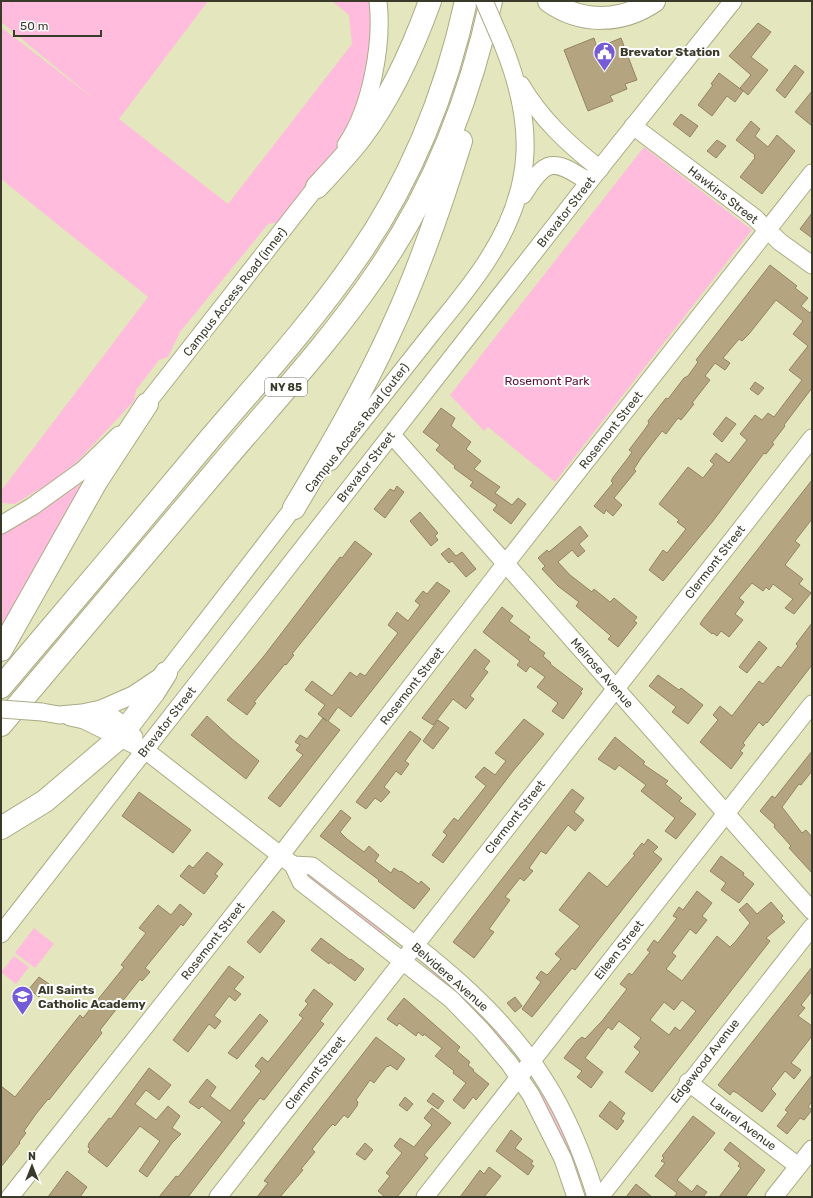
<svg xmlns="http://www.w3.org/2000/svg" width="813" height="1198" viewBox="0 0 813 1198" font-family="Rubik,sans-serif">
<rect width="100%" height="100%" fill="#e4e6bd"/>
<!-- green -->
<g fill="#ffbcdc">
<path d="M1,1H208L119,119L228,204L352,44L349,15L332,1H378L380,14L348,142L280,222L268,224L180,332L168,357L159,360L136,390L134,401L77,462L51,482L15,504L1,503V491L148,297L1,179V27L98,102L1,22Z"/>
<path d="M644,147L752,230L555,482L488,427L484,431L450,395Z"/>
<path d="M85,481L1,634V533L19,525Z"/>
<path d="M302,869L381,928L383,932L381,936L300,871Z"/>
<path d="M34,928L54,944L35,968L15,953Z"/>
<path d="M14,956L29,967L16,984L1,972Z"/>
<path d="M434,970L462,993L509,1043L505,1048L429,974L430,971Z"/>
<path d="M540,1093H543L559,1118L582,1177L580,1179H576L538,1096Z"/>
</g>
<!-- building -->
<g fill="#b4a580" stroke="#938461" fill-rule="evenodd">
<path d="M758,23L771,32L751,57L768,70L748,95L740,88L751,75L729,56Z"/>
<path d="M594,38L597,48L621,38L637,80L625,84L627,89L610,96L613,101L588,111L564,50Z"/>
<path d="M795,65L804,72L785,98L776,90Z"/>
<path d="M719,73L743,91L735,102L727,96L712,116L698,105L713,85L711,84Z"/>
<path d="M812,91V126L795,112Z"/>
<path d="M681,114L698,126L690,137L673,124Z"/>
<path d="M751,121L760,129L755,136L768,147L777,135L795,151L762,194L740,177L755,158L754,157L755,155L736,140Z"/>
<path d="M717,140L726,146L716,158L707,151Z"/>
<path d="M812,213V238L800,229Z"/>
<path d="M770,265L797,286L795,288L808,298L801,306L810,313L812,310V388L784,425L785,426L772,443L774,444L766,454L764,453L713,521L663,581L649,570L663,550L667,553L686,529L677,522L679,520L659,504L688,467L703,478L714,464L710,461L716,453L729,463L747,440L740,434L755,415L762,420L768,413L774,417L802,380L789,370L808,346L793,334L803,321L776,300L749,334L742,341L739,339L723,358L730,363L725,370L715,363L705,376L710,380L692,403L694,404L681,420L678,418L666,434L662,431L641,458L634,469L636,471L614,498L622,505L613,516L606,510L604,514L594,506L613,483L611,481L614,476L628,458L632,452L629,450L645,429L649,423L648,421L666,398L668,399L684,378L688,376L698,362L696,360Z"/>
<path d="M755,382L764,388L758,395L750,389Z"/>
<path d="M441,408L455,418L451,426L471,442L466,449L481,461L474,469L500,487L495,493L512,505L518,498L526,504L511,524L493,510L497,505L470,486L473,482L454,468L455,466L436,450L440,445L423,432Z"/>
<path d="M726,417L736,424L722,442L713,434Z"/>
<path d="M812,480V519L795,541L800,545L785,565L803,579L799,584L811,593L794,614L785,608L793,599L773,584L769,590L766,587L763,591L752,583L739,598L744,602L735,614L743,620L729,637L721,631L717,636L713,633L712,634L700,624L704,618Z"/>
<path d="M397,486L404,492L385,518L374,509L390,489L394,491Z"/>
<path d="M420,512L438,533L435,536L438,540L431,546L410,521Z"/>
<path d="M580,526L588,536L579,544L585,551L578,557L572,550L558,562L570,575L592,592L594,589L610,602L614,598L637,617L634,621L637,623L618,647L608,639L611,636L576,606L579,602L558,586L542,569L545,566L538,558L547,550L549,552Z"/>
<path d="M355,541L372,554L292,654L294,655L286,665L285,664L254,702L256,703L247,715L227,700L264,656L340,557L342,558Z"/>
<path d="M449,548L456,556L462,552L476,569L466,577L452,561L449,563L441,554Z"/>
<path d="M437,582L450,591L351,717L338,707L328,721L340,730L280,807L268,798L303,755L296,750L300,745L295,742L300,735L307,739L323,718L327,721L318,714L325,705L305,690L312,681L332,696L350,672L357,677L360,673L365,676L398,633L388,625L397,612L408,621L420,605L415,601L423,591L427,594Z"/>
<path d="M502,607L513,616L509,621L530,637L528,640L545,653L543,656L551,663L550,664L583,689L580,692L582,693L563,719L552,711L558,703L537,687L545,677L530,666L526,672L517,665L520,661L483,632Z"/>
<path d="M812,623V665L767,723L766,722L763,726L759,722L743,743L745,745L740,751L743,753L731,769L700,742L718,720L713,715L720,706L732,716L759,681L763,684L778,666L781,668L798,646L796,644Z"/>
<path d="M759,641L767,648L747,673L739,667Z"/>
<path d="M475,649L490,661L484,669L488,672L470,696L474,699L466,709L453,699L433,725L422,718Z"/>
<path d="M658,675L679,690L681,688L703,705L688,724L672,712L676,707L649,686Z"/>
<path d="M207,716L232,739L259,761L246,779L191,735Z"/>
<path d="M524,719L544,734L513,771L443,863L432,855L447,835L443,832L454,818L458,821L486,786L475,777L484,767L495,775L506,761L495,753Z"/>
<path d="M438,720L449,728L433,749L423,741Z"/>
<path d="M410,731L421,739L405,761L409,764L401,775L396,771L384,787L390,792L381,802L375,798L366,809L356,802Z"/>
<path d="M615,737L645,762L643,764L668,781L665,784L682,798L679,801L696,814L676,839L665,831L675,818L641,791L646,785L619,765L615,770L598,759Z"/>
<path d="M812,751V771L801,785L799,784L782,807L802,833L806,830L812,837V873L789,848L791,846L774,827L775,825L760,811L772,796L775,798Z"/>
<path d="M572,789L584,798L574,812L584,820L575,831L568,825L546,854L541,851L529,868L533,871L524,881L520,878L505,897L510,900L489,929L494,932L474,958L453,942Z"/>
<path d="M139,792L191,830L173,853L122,816Z"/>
<path d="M341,810L351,818L340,832L347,839L364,852L369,846L379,855L375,861L391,873L394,868L400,872L401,871L419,884L421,881L430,889L414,909L378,881L379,880L320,836Z"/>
<path d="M648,839L658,847L653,852L662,859L575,970L572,968L532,1017L522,1009L541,982L536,978L541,971L547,975L549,973L561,959L555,954L580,926L559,910L589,872L607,887L635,855L633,854L642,843L644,845Z"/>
<path d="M207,852L223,864L215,874L218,876L204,894L180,876L189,865L193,868Z"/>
<path d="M721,856L744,873L743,875L754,884L739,903L721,890L726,883L710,871Z"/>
<path d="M697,891L712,903L702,916L707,920L696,934L690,929L672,953L676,956L666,969L682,981L717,936L730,947L736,941L750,923L739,910L747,903L757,914L771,902L783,916L781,918L785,922L766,938L770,941L652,1092L625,1072L640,1052L634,1047L641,1038L619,1021L612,1030L608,1027L585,1058L603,1072L591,1088L577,1077L582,1071L564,1058L577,1041L582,1037L585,1039L602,1021L627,989L620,984L629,973L632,975L650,952L647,950L654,940L658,943L677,918L673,916L679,907L683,910ZM682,1000L696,1011L680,1031L675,1027L669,1035L650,1020L664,1002L674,1010Z"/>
<path d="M180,904L192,914L183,926L181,924L145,968L150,972L142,981L140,979L100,1030L102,1033L49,1100L48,1099L36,1114L24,1131L26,1133L19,1142L20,1143L1,1167V1086L15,1097L80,1015L83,1018L124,967L121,965L146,933L139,928L158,905L171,915Z"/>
<path d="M273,911L285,921L260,953L247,942Z"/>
<path d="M321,938L350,960L351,959L364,969L355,981L330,962L329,964L311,950Z"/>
<path d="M229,966L244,977L234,989L241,994L235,1001L229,996L214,1016L221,1021L215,1029L209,1024L188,1052L173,1040Z"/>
<path d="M812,967V991L801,1005L805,1008L798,1016L812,1026V1036L791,1063L801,1070L794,1079L785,1071L771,1089L776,1094L762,1112L737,1093L733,1091L730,1095L718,1085Z"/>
<path d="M39,977L49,984L39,997L29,989Z"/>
<path d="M314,989L333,1004L320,1021L324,1024L264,1100L260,1098L242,1121L245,1123L188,1197H159L176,1176L178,1177L222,1122L202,1106L199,1109L189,1102L207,1079L216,1087L210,1096L230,1111L261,1071L255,1066L262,1057L268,1062L300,1022L303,1018L299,1015L308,1004L305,1001Z"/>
<path d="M515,997L522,1006L515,1012L507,1003Z"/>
<path d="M404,998L460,1047L457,1051L470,1062L468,1065L474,1070L473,1071L489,1084L476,1100L473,1097L464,1109L453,1100L466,1083L453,1073L454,1071L435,1056L442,1048L424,1034L423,1036L418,1032L416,1036L399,1023L397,1026L387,1019Z"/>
<path d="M260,1014L268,1021L237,1059L228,1053Z"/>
<path d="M376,1037L405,1059L397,1070L390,1065L388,1067L387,1066L374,1083L370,1080L356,1100L358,1102L357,1106L348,1118L344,1115L335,1126L333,1124L328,1129L312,1149L315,1152L301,1169L303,1170L280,1197H257L268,1183L264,1181Z"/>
<path d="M149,1068L171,1085L159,1100L146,1090L135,1104L156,1120L168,1106L180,1116L172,1128L181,1134L172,1143L147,1177L139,1171L160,1141L140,1126L107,1167L88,1152L90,1149L88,1147L89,1143L109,1118L111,1119Z"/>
<path d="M812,1075V1101L808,1107L812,1110L804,1120L800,1118L787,1134L777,1126L788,1112L785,1110Z"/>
<path d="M433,1093L444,1101L438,1109L427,1101Z"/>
<path d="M405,1097L413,1104L407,1111L399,1105Z"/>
<path d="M610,1101L625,1113L621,1119L624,1121L617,1130L599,1116Z"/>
<path d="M432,1108L451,1123L424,1155L428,1158L397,1197H385L378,1191L390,1176L386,1173L402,1153L394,1146L400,1138L414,1147L432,1125L424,1118Z"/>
<path d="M693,1116L715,1133L677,1180L692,1192L697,1185L707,1192L703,1197H674L677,1193L655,1176L665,1163L661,1161L664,1158L662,1156Z"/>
<path d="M511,1130L522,1139L515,1148L533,1161L531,1164L534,1166L528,1175L496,1151Z"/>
<path d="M730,1142L765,1170L745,1197H719L741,1168L738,1166L740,1163L724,1150Z"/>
<path d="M365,1143L373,1150L365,1160L356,1154Z"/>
<path d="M489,1167L501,1176L484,1197H460L480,1170L484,1174Z"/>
<path d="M67,1171L87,1187L80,1197H48Z"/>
<path d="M636,1184L652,1197H626Z"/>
</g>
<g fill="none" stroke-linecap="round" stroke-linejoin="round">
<defs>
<g id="minor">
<path d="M521,85C541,119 569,145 600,169"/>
<path d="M633,126L754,217L780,242L812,265"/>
<path d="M346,145C371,109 383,44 378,1"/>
<path d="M523,195C546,158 553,158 589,182"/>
<path d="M140,412L324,177"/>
<path d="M392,435L812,911"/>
<path d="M330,462C364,419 398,376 432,333C452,308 473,284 490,256C535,184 534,122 503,45"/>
<path d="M1,525L33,506L83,470L119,435"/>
<path d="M101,709L126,727L134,737"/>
<path d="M42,712L59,715L82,713L101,709L133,695L166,673L301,498"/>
<path d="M70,717L84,720L145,750L293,865L301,882L451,999L482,1031L509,1063L531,1095L563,1159L576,1197"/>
<path d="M293,865L312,866C393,929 491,993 545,1081C568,1117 584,1157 596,1197"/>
<path d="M1,934L589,182L733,1"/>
<path d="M688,1082L798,1166"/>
<path d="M10,1197L280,856L506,563L812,173"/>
<path d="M218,1197L812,438"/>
<path d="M425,1197L812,704"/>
<path d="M600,1197L812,927"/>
<path d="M774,1197L812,1149"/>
</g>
<g id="highway">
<path d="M549,1C581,24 622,23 654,1"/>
<path d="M317,187C332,171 348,154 361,137C392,96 413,48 430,1"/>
<path d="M294,508C328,451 362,393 390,332C419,270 441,206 461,141"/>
<path d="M1,650L96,482L147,404"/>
<path d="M1,687C70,606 139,524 207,442C258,382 311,324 356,259C410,182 446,93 466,1"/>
<path d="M1,725C74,639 146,553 219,467C272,404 330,342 376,274C433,192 470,98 491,1"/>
<path d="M1,828L45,801L119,738L154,692L166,673"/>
</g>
</defs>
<!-- minor casing -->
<use href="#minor" stroke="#aaab84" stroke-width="19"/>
<!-- highway casing -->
<use href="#highway" stroke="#aaab84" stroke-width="24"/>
<!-- minor -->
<use href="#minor" stroke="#fff" stroke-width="17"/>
<!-- highway -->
<use href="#highway" stroke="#fff" stroke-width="22"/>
<defs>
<g id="minor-bridge">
<path d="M484,1L503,45"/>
<path d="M1,709L42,712"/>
</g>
</defs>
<!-- minor-bridge casing -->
<use href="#minor-bridge" stroke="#aaab84" stroke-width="19" stroke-linecap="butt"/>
<!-- minor-bridge -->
<use href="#minor-bridge" stroke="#fff" stroke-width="17"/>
</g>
<!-- icons -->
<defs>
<symbol id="civic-pin" viewBox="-11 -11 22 30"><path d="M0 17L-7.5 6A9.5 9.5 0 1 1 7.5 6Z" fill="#755bd5" stroke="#fff"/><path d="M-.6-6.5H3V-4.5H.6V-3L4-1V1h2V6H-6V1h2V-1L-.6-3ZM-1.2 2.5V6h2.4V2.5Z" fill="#fff"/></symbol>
<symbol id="school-pin" viewBox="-11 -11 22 30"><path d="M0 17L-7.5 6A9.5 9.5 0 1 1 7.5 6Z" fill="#755bd5" stroke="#fff"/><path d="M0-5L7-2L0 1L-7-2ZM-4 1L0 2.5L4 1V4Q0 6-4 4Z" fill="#fff"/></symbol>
</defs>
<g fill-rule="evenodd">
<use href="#civic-pin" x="592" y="40" width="25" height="34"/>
<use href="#school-pin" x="10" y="984" width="25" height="34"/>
</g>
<g text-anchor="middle" stroke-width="4" stroke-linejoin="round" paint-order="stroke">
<!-- shield labels -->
<rect fill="#fff" stroke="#74756a" stroke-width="1" x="265" y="378" width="42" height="18" rx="3"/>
<g font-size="11" font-weight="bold" fill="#393a2a">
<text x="286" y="391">NY 85</text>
</g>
<!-- poi labels -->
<g font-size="12" font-weight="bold" fill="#393a2a" stroke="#fff" text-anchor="start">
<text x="620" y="56">Brevator Station</text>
<text x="38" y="994">All Saints<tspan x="38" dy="14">Catholic Academy</tspan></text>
</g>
<!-- street labels -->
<g font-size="12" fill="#393a2a" stroke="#fff">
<text transform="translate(723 195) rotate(38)" y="4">Hawkins Street</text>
<text transform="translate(566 212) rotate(-52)" y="4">Brevator Street</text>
<text transform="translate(235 292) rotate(-52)" y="4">Campus Access Road (inner)</text>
<text transform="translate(357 428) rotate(-52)" y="4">Campus Access Road (outer)</text>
<text transform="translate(611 430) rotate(-52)" y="4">Rosemont Street</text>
<text transform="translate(366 467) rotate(-52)" y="4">Brevator Street</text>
<text transform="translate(715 562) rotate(-52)" y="4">Clermont Street</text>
<text transform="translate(602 673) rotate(49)" y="4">Melrose Avenue</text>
<text transform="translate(412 686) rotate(-52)" y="4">Rosemont Street</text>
<text transform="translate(167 722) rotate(-52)" y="4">Brevator Street</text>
<text transform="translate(515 817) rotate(-52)" y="4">Clermont Street</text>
<text transform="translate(213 941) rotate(-52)" y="4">Rosemont Street</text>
<text transform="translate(619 950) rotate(-52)" y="4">Eileen Street</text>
<text transform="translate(450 977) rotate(41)" y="4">Belvidere Avenue</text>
<text transform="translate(705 1061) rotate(-52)" y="4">Edgewood Avenue</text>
<text transform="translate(315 1073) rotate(-52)" y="4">Clermont Street</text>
<text transform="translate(743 1124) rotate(37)" y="4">Laurel Avenue</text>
</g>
<!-- park labels -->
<g font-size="12" fill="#590e3b" stroke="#fff">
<text x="547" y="385">Rosemont Park</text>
</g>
</g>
<!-- border -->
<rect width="813" height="1198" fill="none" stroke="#393a2a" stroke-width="4"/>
<!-- north arrow -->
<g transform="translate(32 1166)" stroke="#ffffff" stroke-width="3" paint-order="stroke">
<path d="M0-3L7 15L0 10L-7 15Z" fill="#393a2a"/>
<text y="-6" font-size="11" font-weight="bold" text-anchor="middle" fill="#393a2a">N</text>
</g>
<!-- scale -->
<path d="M14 30v6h87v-6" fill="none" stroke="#393a2a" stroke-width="2"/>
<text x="20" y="30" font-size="12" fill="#393a2a" stroke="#ffffff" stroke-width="3" paint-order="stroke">50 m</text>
</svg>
